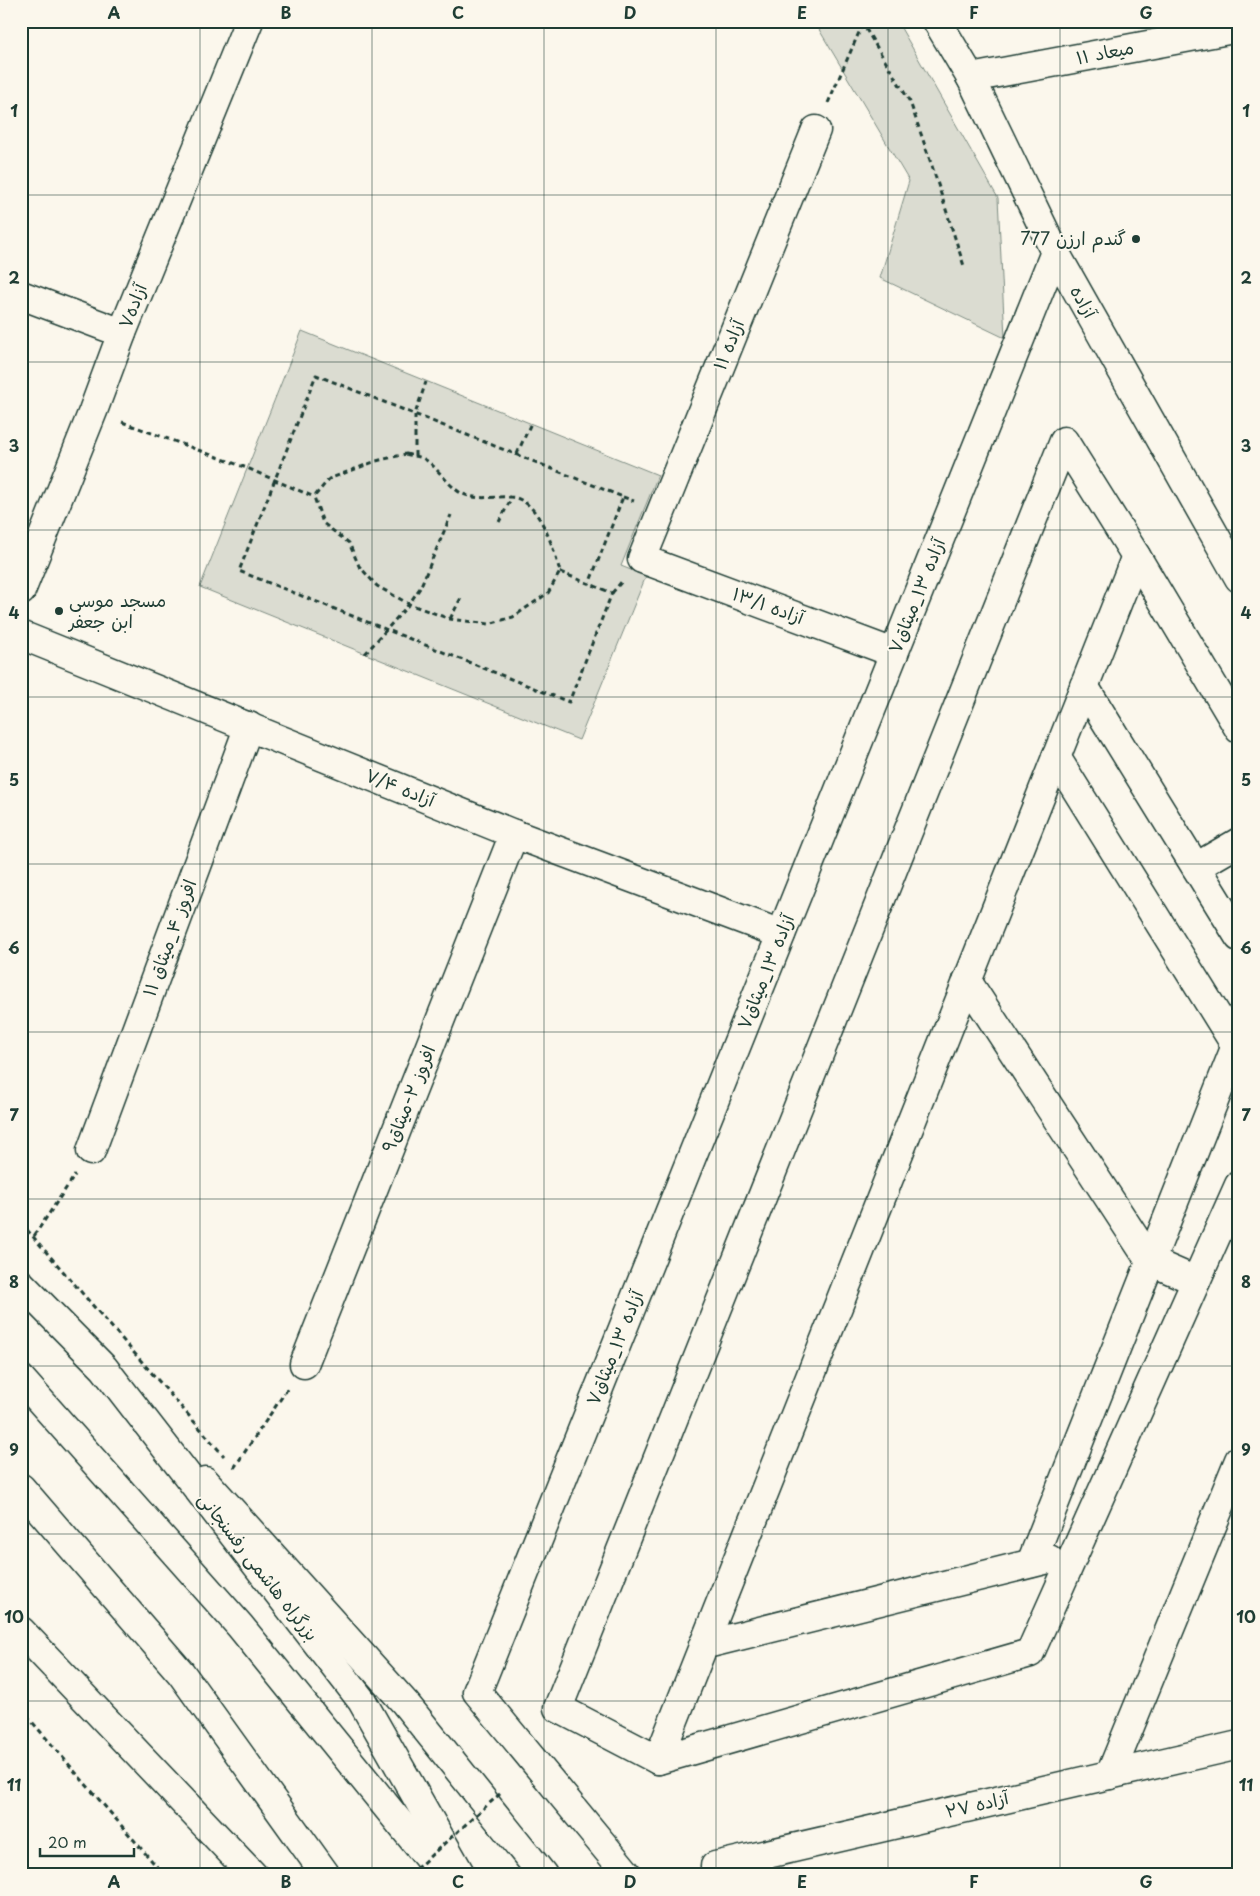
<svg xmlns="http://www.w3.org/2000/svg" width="1260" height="1896" viewBox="0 0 1260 1896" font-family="'Playpen Sans','Playpen Sans Arabic',sans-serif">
<rect width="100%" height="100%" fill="#fbf7ec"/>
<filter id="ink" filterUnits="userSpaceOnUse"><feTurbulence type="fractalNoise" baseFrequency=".02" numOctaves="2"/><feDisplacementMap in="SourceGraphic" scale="10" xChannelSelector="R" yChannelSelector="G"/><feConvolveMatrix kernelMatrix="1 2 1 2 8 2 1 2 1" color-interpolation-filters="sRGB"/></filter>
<g filter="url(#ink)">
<!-- green -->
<g fill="#dbdcd1" stroke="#7d8c82">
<path d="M814,21H897L998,198L1005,338L880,278L909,181Z"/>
<path d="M302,331L658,475L621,566L646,576L579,740L200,587Z"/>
</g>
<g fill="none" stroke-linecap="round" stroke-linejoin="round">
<defs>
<g id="street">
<path d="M971,78L1239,28"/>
<path d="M816,130L642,559L894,653"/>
<path d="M21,295L122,333"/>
<path d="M21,591L93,411L122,333L249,21"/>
<path d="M21,635L514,834L781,934"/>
<path d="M1084,686L1239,937"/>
<path d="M1239,729L1136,556L1064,441L558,1708L658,1760L1030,1653L1239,1185"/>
<path d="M1056,757L1236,1046"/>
<path d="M1196,867L1239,842"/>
<path d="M967,981L1150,1261L1196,1281"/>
<path d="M91,1151L249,726"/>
<path d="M304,1364L514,834"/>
<path d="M1031,1563L1239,1038"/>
<path d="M703,1645L1049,1559"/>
<path d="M658,1760L1136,556"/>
<path d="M1110,1775L1239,1460"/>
<path d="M715,1866L1239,1745"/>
<path d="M628,1875L477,1692L1055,252"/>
</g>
<g id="secondary">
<path d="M937,21L971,78L1055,252L1239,578"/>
<path d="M205,1481L405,1703L543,1875"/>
</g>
<g id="highway">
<path d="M21,1284L104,1368L362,1701L461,1875"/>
<path d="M21,1379L240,1626L442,1875"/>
<path d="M21,1488L181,1673L326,1875"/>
<path d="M21,1631L253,1875"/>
</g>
</defs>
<!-- street casing -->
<use href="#street" stroke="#1f3d34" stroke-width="31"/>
<!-- secondary casing -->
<use href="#secondary" stroke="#1f3d34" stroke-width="31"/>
<!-- highway casing -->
<use href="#highway" stroke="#1f3d34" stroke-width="31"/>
<!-- path -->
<g stroke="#1f3d34" stroke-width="3" stroke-dasharray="5 4" stroke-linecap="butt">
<path d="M861,21L910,102L932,166L964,266"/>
<path d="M828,103L864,21"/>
<path d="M122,422L247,468L314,497"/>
<path d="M406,454C412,456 419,456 424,459C435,464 448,486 461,493C476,501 493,496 510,497C539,498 554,549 560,572L548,593L513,617L489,624L450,619L409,604L377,586L359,566L349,543L323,523L314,497L329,479L376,461Z"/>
<path d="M517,454L531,423"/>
<path d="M415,456V414L426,382"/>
<path d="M623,497L634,501"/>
<path d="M499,522L512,497"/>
<path d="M560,572L612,593L569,702L239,571L316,375L623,497L589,584"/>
<path d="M612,593L623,580"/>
<path d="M450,619L462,596"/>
<path d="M365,654L409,604L420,588L451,515"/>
<path d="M21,1223L224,1456"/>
<path d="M34,1236L75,1175"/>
<path d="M234,1468L288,1388"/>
<path d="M21,1709L164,1875"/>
</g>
<!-- street -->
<use href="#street" stroke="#fbf7ec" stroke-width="28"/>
<!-- secondary -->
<use href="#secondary" stroke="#fbf7ec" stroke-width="28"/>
<!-- highway -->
<use href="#highway" stroke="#fbf7ec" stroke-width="28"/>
<!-- path-bridge -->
<path stroke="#1f3d34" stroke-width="3" stroke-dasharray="5 4" stroke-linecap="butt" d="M409,1875L502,1792"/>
</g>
</g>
<!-- grid -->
<path fill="none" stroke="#1f3d34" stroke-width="1" stroke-opacity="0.55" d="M200,21V1875M372,21V1875M544,21V1875M716,21V1875M888,21V1875M1060,21V1875M21,195H1239M21,362H1239M21,530H1239M21,697H1239M21,864H1239M21,1032H1239M21,1199H1239M21,1366H1239M21,1534H1239M21,1701H1239"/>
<!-- markers -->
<g fill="#1f3d34" stroke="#fbf7ec" stroke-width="2">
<circle cx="1136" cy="239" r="5"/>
<circle cx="59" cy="611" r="5"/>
</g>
<g text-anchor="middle" stroke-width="4" stroke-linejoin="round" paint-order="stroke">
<!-- street labels -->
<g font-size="18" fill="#1f3d34" stroke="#fbf7ec">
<text transform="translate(1105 53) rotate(-11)" y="6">میعاد ۱۱</text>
<text transform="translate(1083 302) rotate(61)" y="6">آزاده</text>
<text transform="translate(133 306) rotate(-68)" y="6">آزاده۷</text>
<text transform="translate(729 345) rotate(-68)" y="6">آزاده ۱۱</text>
<text transform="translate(917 596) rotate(-68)" y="6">آزاده ۱۳_میثاق۷</text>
<text transform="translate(768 606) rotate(20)" y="6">آزاده ۱۳/۱</text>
<text transform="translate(400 788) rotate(22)" y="6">آزاده ۷/۴</text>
<text transform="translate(170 938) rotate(-70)" y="6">افروز ۴_میثاق ۱۱</text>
<text transform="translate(766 972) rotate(-68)" y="6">آزاده ۱۳_میثاق۷</text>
<text transform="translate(409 1099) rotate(-68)" y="6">افروز ۲-میثاق۹</text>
<text transform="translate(615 1348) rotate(-68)" y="6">آزاده ۱۳_میثاق۷</text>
<text transform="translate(258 1567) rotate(52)" y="6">بزرگراه هاشمی رفسنجانی</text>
<text transform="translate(977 1805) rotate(-13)" y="6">آزاده ۲۷</text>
</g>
<!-- poi labels -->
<g font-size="18" fill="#1f3d34" stroke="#fbf7ec" text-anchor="end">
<text x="1126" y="245">گندم ارزن 777</text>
<text x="69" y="607" text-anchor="start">مسجد موسی<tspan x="69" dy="21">ابن جعفر</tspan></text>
</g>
</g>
<!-- margin -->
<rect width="1260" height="1896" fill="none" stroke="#fbf7ec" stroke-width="55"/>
<!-- scale -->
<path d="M40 1848v8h94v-8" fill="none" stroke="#1f3d34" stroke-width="2.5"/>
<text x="48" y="1848" font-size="15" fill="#1f3d34" stroke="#fbf7ec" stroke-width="4" paint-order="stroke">20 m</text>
<rect x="28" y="28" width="1204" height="1840" fill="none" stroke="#1f3d34" stroke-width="2"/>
<g font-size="16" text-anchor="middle" font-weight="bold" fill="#1f3d34">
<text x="114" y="19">A</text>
<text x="286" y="19">B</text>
<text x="458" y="19">C</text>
<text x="630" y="19">D</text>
<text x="802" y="19">E</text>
<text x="974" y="19">F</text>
<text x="1146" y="19">G</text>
<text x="14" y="117">1</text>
<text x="1246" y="117">1</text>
<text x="14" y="284">2</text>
<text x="1246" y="284">2</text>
<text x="14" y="452">3</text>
<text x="1246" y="452">3</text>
<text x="14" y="619">4</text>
<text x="1246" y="619">4</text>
<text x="14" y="786">5</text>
<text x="1246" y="786">5</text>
<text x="14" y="954">6</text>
<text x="1246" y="954">6</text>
<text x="14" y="1121">7</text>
<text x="1246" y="1121">7</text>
<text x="14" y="1288">8</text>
<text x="1246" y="1288">8</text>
<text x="14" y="1456">9</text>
<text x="1246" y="1456">9</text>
<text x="14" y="1623">10</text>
<text x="1246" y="1623">10</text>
<text x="14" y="1791">11</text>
<text x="1246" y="1791">11</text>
<text x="114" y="1888">A</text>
<text x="286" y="1888">B</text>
<text x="458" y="1888">C</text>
<text x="630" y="1888">D</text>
<text x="802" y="1888">E</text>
<text x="974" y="1888">F</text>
<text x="1146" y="1888">G</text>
</g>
</svg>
